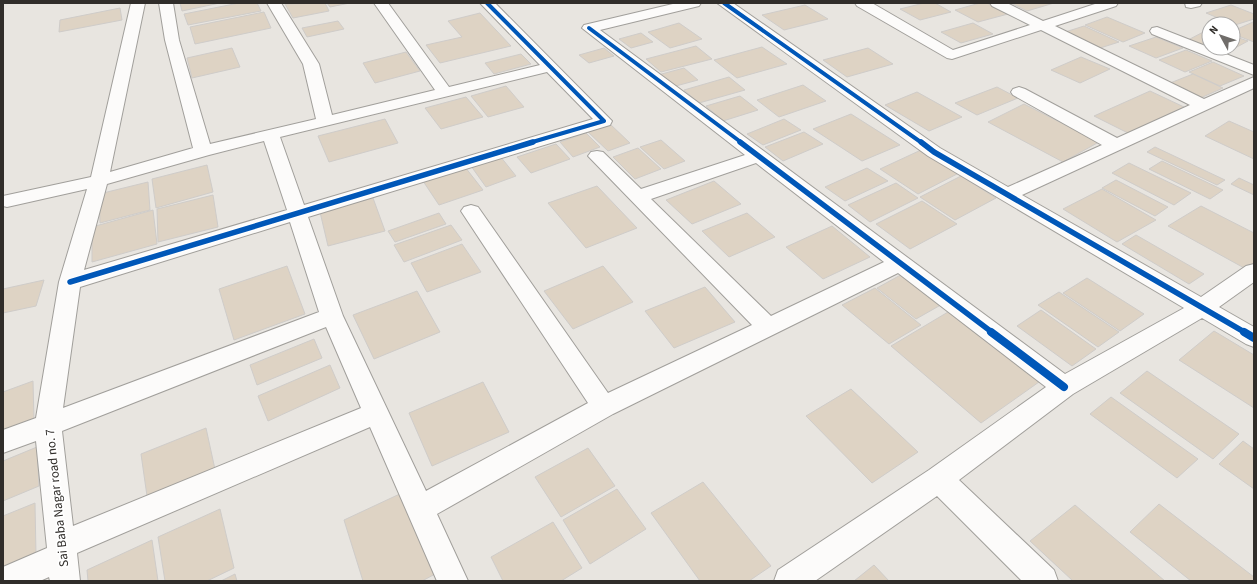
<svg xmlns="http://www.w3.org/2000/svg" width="1257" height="584" viewBox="0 0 1257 584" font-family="'Source Sans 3',sans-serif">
<rect width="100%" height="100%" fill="#e8e5e0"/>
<!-- building -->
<g fill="#ded3c4" stroke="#cfccc9">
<path d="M180,3H220L182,11Z"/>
<path d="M239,3H257L261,11L188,25L184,14Z"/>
<path d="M325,3L329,11L293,18L285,4Z"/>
<path d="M327,3H350L330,7Z"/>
<path d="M924,3H935L951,12L920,20L900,9Z"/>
<path d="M980,3H987L1008,14L978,22L955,10Z"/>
<path d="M1011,3H1054L1027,11Z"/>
<path d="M805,5L828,19L784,30L762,15Z"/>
<path d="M1231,5L1254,14V19L1235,25L1206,13Z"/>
<path d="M120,8L122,20L59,32L60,20Z"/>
<path d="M264,12L271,28L195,44L190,27Z"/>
<path d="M480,13L511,46L440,63L426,45L462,37L448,21Z"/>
<path d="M1107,17L1145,33L1123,42L1085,25Z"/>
<path d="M338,21L344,29L307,37L302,28Z"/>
<path d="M1253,22L1254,42L1233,34V31Z"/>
<path d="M679,23L702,39L670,48L648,32Z"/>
<path d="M973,23L993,34L961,43L941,32Z"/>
<path d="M1084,26L1119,42L1097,49L1062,33Z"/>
<path d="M1209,29V48H1233V36L1248,41L1224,54L1188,40Z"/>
<path d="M641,33L653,42L631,48L619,39Z"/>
<path d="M1156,37L1183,48L1156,58L1129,46Z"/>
<path d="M696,46L712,59L661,72L646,59Z"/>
<path d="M762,47L787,64L737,78L714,60Z"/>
<path d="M232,48L240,67L192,78L187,58Z"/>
<path d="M604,48L614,56L589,63L579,55Z"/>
<path d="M868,48L893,64L847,77L823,60Z"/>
<path d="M1186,50L1212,61L1185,72L1159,60Z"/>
<path d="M406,52L420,71L375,83L363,63Z"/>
<path d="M521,54L531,64L494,74L485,63Z"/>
<path d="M1081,57L1110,69L1080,83L1051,70Z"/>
<path d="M1213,62L1244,76L1220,86L1189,72Z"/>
<path d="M684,68L698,80L672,87L658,75Z"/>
<path d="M1193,74L1223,88L1196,100L1165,85Z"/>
<path d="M729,77L745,90L699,103L684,90Z"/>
<path d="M803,85L826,101L779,117L757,100Z"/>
<path d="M506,86L524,107L488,117L471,96Z"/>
<path d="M997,87L1018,98L977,115L955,103Z"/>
<path d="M1150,91L1184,107L1128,133L1094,116Z"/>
<path d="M917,92L962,117L929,131L885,105Z"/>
<path d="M740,96L758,110L723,121L706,106Z"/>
<path d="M466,97L483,117L441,129L425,108Z"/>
<path d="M1024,104L1099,142L1063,162L988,122Z"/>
<path d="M851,114L900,145L862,161L813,129Z"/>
<path d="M385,119L398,143L329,162L318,136Z"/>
<path d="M784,119L801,130L763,145L747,134Z"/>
<path d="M1229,121L1254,132V159L1205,136Z"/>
<path d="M610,124L630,143L608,151L588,132Z"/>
<path d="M804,132L823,144L783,161L765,147Z"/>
<path d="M586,133L600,147L573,157L560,142Z"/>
<path d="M661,140L685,161L664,169L640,147Z"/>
<path d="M556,144L570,159L531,173L517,157Z"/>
<path d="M1155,147L1225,180L1217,185L1147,152Z"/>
<path d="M638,148L661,169L635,179L613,157Z"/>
<path d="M921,150L959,173L918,194L880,169Z"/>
<path d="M500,156L516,176L486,187L471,166Z"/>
<path d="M1162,161L1223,190L1210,199L1149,169Z"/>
<path d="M1129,163L1191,193L1174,205L1112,173Z"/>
<path d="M207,165L213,192L156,208L152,179Z"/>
<path d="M465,167L483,190L439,205L423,181Z"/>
<path d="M867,168L888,181L845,201L825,187Z"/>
<path d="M961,176L996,198L955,220L920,197Z"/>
<path d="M1239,178L1254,185V195L1231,184Z"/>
<path d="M1116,180L1168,207L1155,216L1102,188Z"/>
<path d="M714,181L741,204L692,224L666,200Z"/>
<path d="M148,182L150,210L100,223L99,194Z"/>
<path d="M896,183L918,198L870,222L848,205Z"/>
<path d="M597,186L637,228L586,248L548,203Z"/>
<path d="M1102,189L1156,220L1117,242L1063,209Z"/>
<path d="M213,195L218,227L158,242L157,209Z"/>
<path d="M373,198L385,231L328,246L320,212Z"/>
<path d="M922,201L957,224L910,249L876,224Z"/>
<path d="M1201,206L1254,233V263L1246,269L1168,226Z"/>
<path d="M153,210L157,244L92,262V227Z"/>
<path d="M439,213L446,224L395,242L388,231Z"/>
<path d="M747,213L775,237L729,257L702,231Z"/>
<path d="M451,225L462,240L404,262L394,245Z"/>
<path d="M832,226L870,257L823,279L786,247Z"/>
<path d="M1136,235L1204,274L1189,284L1122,244Z"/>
<path d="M462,244L481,272L427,292L411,263Z"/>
<path d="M287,266L305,314L234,340L219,289Z"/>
<path d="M603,266L633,302L573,329L544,291Z"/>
<path d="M906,272L946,302L916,319L877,288Z"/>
<path d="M1087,278L1144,314L1120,331L1063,293Z"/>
<path d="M44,280L36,306L3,313V289Z"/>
<path d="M705,287L735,322L674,348L645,311Z"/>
<path d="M875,288L921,325L889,344L842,305Z"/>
<path d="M417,291L440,332L374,359L353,315Z"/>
<path d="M1059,292L1119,332L1098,347L1038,305Z"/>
<path d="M1041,310L1096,349L1072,366L1017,326Z"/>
<path d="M948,312L1039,382L981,423L891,346Z"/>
<path d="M1214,331L1254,355V408L1179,360Z"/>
<path d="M314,339L322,358L257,385L250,365Z"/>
<path d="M330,365L340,388L268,421L258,396Z"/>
<path d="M1147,371L1239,434L1213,459L1120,393Z"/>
<path d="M33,381L34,420L3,432V392Z"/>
<path d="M483,382L509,432L432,466L409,413Z"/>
<path d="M851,389L918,452L872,483L806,416Z"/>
<path d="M1111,397L1198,459L1177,478L1090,414Z"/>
<path d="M206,428L216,474L148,503L141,454Z"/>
<path d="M1243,441L1254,449V489L1219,464Z"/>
<path d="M37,447L39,486L3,501V461Z"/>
<path d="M588,448L615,486L561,517L535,477Z"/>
<path d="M703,482L771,566L749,581H700L651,513Z"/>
<path d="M617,489L646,529L590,564L563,520Z"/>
<path d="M404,492L437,573L422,581H363L344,520Z"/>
<path d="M35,503L36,555L3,569V516Z"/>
<path d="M1159,504L1254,577V581H1191L1130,532Z"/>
<path d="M1075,505L1165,581H1073L1030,541Z"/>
<path d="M220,509L234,568L207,581H165L158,537Z"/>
<path d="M553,522L582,568L561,581H503L491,557Z"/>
<path d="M152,540L158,581H88L87,570Z"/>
<path d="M874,565L889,581H854Z"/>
<path d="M235,574L237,581H221Z"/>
</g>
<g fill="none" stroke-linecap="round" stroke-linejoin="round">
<defs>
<g id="minor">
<path d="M131,3H145L110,172L193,148L165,40L159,3H173L179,40L210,144L316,119L303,64L267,3H281L319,64L332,115L435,90L374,3H388L449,87L540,65L480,3H495L612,121L610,125L308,217L343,316L426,491L588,403L461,211L464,207L471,205L478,207L608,393L752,325L588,156L591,152L597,151L603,152L641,189L745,155L582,28L584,25L677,3H701L699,6L600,30L1065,374L1184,308L928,156L717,3H733L940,148L1008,187L1102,145L1013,95L1011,92L1013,89L1019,87L1025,89L1117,138L1190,105L1041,30L952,59L947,58L857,6L855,3H872L953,50L1030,25L992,6L990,3H1007L1043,21L1098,3H1118L1116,6L1055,26L1204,99L1254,77V88L1022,195L1201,297L1246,266L1254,264V282L1219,307L1254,327V347L1246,344L1202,318L1073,394L959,480L1054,570L1058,581H1022L937,496L815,581H774L778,570L929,470L1046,387L898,273L613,414L437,514L468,581H437L370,427L77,553L80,581H50L49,577L40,581H3V567L47,548L36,441L3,453V430L36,418L59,282L87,189L7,207L3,206V196L91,177ZM547,72L593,119L304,205L280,137ZM264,141L287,210L84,270L107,184L209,155ZM756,163L884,262L771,316L651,199ZM290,222L319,312L63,408L80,287ZM326,327L361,408L73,526L62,431Z"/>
<path d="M1185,3H1202L1200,6L1191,8L1186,7Z"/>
<path d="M1157,27L1254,65V75L1152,34L1150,31L1152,28Z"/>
</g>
</defs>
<!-- minor casing -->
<use href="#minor" stroke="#a19f9b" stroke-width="2"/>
<!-- minor -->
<use href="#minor" fill="#fcfbfa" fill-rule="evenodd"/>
<defs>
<g id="cycleway-far2">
<path d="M487,3L604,121L529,143"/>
<path d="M724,3L922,143"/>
<path d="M589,28L742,143"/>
</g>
<g id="cycleway-far1">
<path d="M740,142L993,333"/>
<path d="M921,142L934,152L1246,333"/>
<path d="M70,282L533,142"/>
</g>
<g id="cycleway">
<path d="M991,332L1064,387"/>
<path d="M1244,332L1254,338"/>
</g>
</defs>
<!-- cycleway-far2 casing -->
<use href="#cycleway-far2" stroke="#fff" stroke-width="5.5"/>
<!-- cycleway-far1 casing -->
<use href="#cycleway-far1" stroke="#fff" stroke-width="8"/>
<!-- cycleway casing -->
<use href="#cycleway" stroke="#fff" stroke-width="10"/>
<!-- cycleway-far2 -->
<use href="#cycleway-far2" stroke="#0057b8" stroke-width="4"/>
<!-- cycleway-far1 -->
<use href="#cycleway-far1" stroke="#0057b8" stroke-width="5.5"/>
<!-- cycleway -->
<use href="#cycleway" stroke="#0057b8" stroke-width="8"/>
</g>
<g text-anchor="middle" stroke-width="3.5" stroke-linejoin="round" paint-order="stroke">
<!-- street labels -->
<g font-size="13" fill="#302d2a" stroke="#fff">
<text transform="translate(56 498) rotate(-96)" y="5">Sai Baba Nagar road no. 7</text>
</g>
</g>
<!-- border -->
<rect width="1257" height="584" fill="none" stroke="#302d2a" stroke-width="8"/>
<!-- north arrow -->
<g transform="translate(1221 36) rotate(310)"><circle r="19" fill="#ffffff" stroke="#acabaa"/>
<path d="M0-3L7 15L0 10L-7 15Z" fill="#706d6a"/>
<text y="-6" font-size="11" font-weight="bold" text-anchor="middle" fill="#302d2a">N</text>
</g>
</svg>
